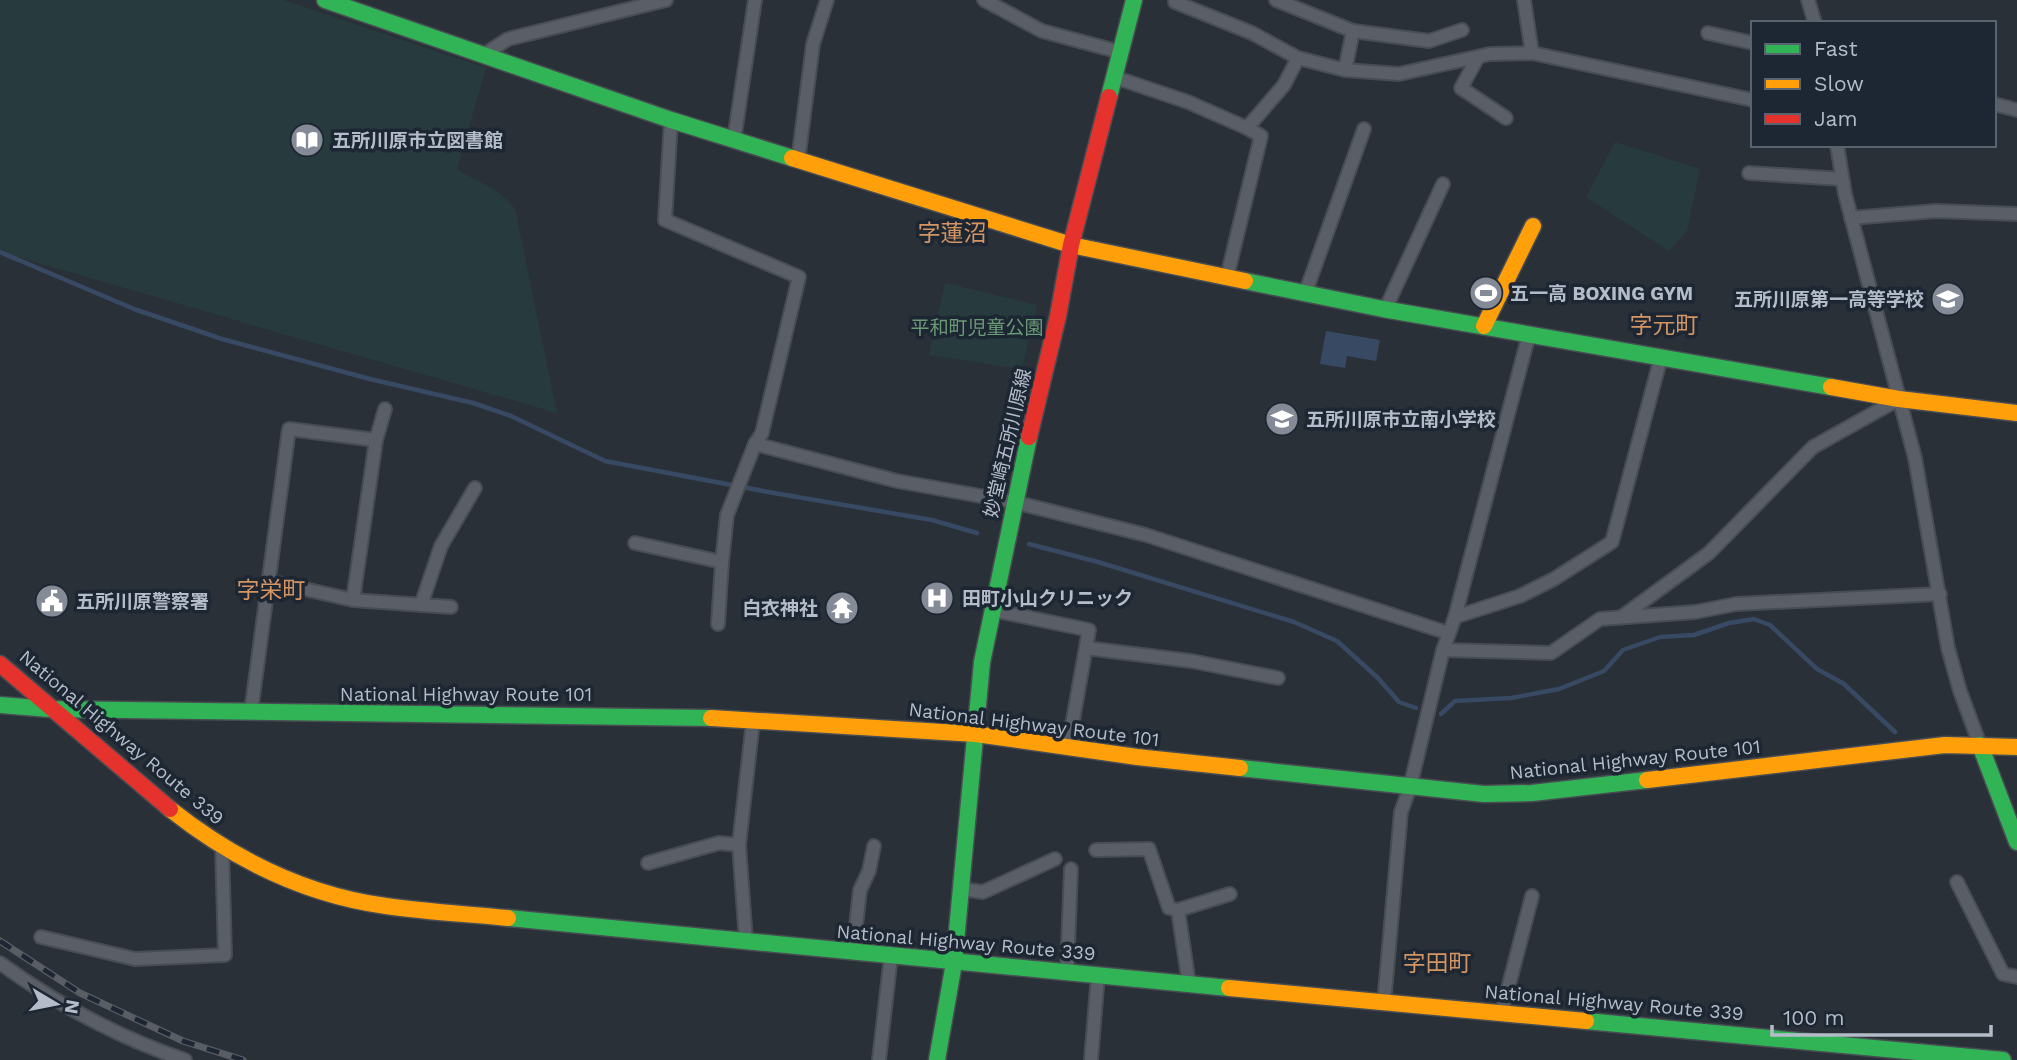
<svg xmlns="http://www.w3.org/2000/svg" width="2017" height="1060" viewBox="0 0 2017 1060" font-family="'Work Sans','Noto Sans JP',sans-serif">
<rect width="100%" height="100%" fill="#2a3038"/>
<!-- green -->
<g fill="#273a3e">
<path d="M0,0H283L486,68L457,169C476,181 502,190 515,209L557,413L0,252Z"/>
<path d="M1615,142L1700,169L1687,231L1669,251L1586,197Z"/>
<path d="M945,283L1037,305L1022,369L929,355Z"/>
</g>
<!-- water -->
<path fill="#384963" d="M1326,331L1380,340L1376,361L1347,356L1345,368L1320,364Z"/>
<g fill="none" stroke-linecap="round" stroke-linejoin="round">
<!-- stream -->
<g stroke="#384963" stroke-width="4.5">
<path d="M0,252L134,309L222,339L370,379L473,403L511,416L605,461L774,493L932,520L977,533"/>
<path d="M1029,544L1098,562L1294,622L1337,641L1378,678L1399,702L1416,708"/>
<path d="M1441,714L1455,701L1511,698L1559,689L1604,671L1623,650L1660,637L1694,635L1729,623L1754,619L1770,625L1817,669L1844,684L1895,732"/>
</g>
<defs>
<g id="street">
<path d="M984,0L1042,31L1120,52"/>
<path d="M1276,0L1353,31L1429,41L1462,30"/>
<path d="M1524,0L1532,53"/>
<path d="M1808,0L1815,23"/>
<path d="M1175,2L1252,33L1298,58"/>
<path d="M1708,33L1753,43"/>
<path d="M485,54L508,39L666,0"/>
<path d="M1478,57L1461,88L1506,118"/>
<path d="M1345,70L1353,31"/>
<path d="M1114,77L1188,102L1247,128L1284,85L1298,58L1345,70L1399,74L1490,54L1532,53L1753,100"/>
<path d="M1994,104L2017,110"/>
<path d="M671,120L665,220L799,277L762,433L755,444L897,481L1014,502L1146,535L1448,633"/>
<path d="M734,140L755,0"/>
<path d="M1837,145L1845,194L1915,458L1948,648L1960,691L1980,745"/>
<path d="M798,161L813,44L827,0"/>
<path d="M1749,173L1842,179"/>
<path d="M1851,218L1936,211L2017,214"/>
<path d="M1227,277L1261,136L1247,128"/>
<path d="M1305,294L1364,129"/>
<path d="M1385,310L1443,184"/>
<path d="M635,543L722,562"/>
<path d="M269,581L353,600L451,607"/>
<path d="M353,600L376,440L385,409"/>
<path d="M421,605L441,546L475,488"/>
<path d="M992,610L1089,630L1068,748"/>
<path d="M1623,616L1709,553L1813,447L1899,399"/>
<path d="M1455,617L1529,334"/>
<path d="M718,624L722,562L727,515L755,444"/>
<path d="M1086,648L1191,661L1278,678"/>
<path d="M1443,650L1551,653L1600,619L1695,612L1736,604L1940,594"/>
<path d="M251,712L289,429L376,440"/>
<path d="M1096,850L1149,849L1169,908L1178,910L1189,984"/>
<path d="M648,863L719,843L739,845"/>
<path d="M1957,882L2003,974L2017,977"/>
<path d="M961,889L983,892L1055,859"/>
<path d="M1178,910L1230,894"/>
<path d="M41,937L135,959L225,955L222,846"/>
<path d="M746,941L739,845L753,721"/>
<path d="M853,952L860,890L869,871L874,846"/>
<path d="M0,963C55,1003 120,1038 185,1060"/>
<path d="M1067,973L1071,869"/>
<path d="M1384,1003L1401,812L1410,787L1443,650L1455,617L1520,596L1554,579L1612,542L1661,357"/>
<path d="M1502,1012L1532,896"/>
<path d="M879,1060L891,956"/>
<path d="M1091,1060L1098,975"/>
</g>
<g id="fast">
<path d="M325,0L671,120L792,158"/>
<path d="M1109,97L1134,0"/>
<path d="M1245,281L1383,309L1831,387"/>
<path d="M0,705L49,709L711,718"/>
<path d="M1980,745L2017,842"/>
<path d="M1240,768L1484,794L1532,793L1647,780"/>
<path d="M508,918L1229,988"/>
<path d="M1586,1021L2003,1060"/>
<path d="M937,1060L954,963L982,662L1029,437"/>
</g>
<g id="slow">
<path d="M792,158L1071,245L1245,281"/>
<path d="M1484,326L1533,226"/>
<path d="M1831,387L1899,399L2017,413"/>
<path d="M711,718L976,734L1137,757L1240,768"/>
<path d="M1647,780L1945,745L2017,747"/>
<path d="M170,809C233,859 306,895 386,906C427,912 468,914 508,918"/>
<path d="M1229,988L1586,1021"/>
</g>
<g id="jam">
<path d="M1029,437L1058,316L1071,245L1109,97"/>
<path d="M0,664L170,809"/>
</g>
</defs>
<!-- street casing -->
<use href="#street" stroke="#484c53" stroke-width="16"/>
<!-- fast casing -->
<use href="#fast" stroke="#484c53" stroke-width="19"/>
<!-- slow casing -->
<use href="#slow" stroke="#484c53" stroke-width="19"/>
<!-- jam casing -->
<use href="#jam" stroke="#484c53" stroke-width="19"/>
<!-- street -->
<use href="#street" stroke="#5a5e66" stroke-width="12"/>
<!-- fast -->
<use href="#fast" stroke="#30b455" stroke-width="16"/>
<!-- slow -->
<use href="#slow" stroke="#ff9f0a" stroke-width="16"/>
<!-- jam -->
<use href="#jam" stroke="#e5322d" stroke-width="16"/>
<defs>
<path id="rail" d="M0,941L80,993L183,1041L243,1060"/>
</defs>
<!-- rail casing -->
<use href="#rail" stroke="#595d64" stroke-width="7"/>
<!-- rail -->
<use href="#rail" stroke="#1d2633" stroke-width="4.5" stroke-dasharray="13" stroke-linecap="butt"/>
</g>
<!-- icons -->
<defs>
<symbol id="library-disc" viewBox="-11 -11 22 22"><circle r="9.5" fill="#848b96" stroke="#1d2633"/><path d="M-6-4Q-3-5.5-.7-3.5V5Q-3 3-6 4ZM6-4Q3-5.5 .7-3.5V5Q3 3 6 4Z" fill="#fff"/></symbol>
<symbol id="stadium-disc" viewBox="-11 -11 22 22"><circle r="9.5" fill="#848b96" stroke="#1d2633"/><path d="M0-5a6.5 5 0 1 0 0 10a6.5 5 0 1 0 0-10ZM-3.5-1.8h7v3.6h-7Z" fill="#fff"/></symbol>
<symbol id="school-disc" viewBox="-11 -11 22 22"><circle r="9.5" fill="#848b96" stroke="#1d2633"/><path d="M0-5L7-2L0 1L-7-2ZM-4 1L0 2.5L4 1V4Q0 6-4 4Z" fill="#fff"/></symbol>
<symbol id="hospital-disc" viewBox="-11 -11 22 22"><circle r="9.5" fill="#848b96" stroke="#1d2633"/><path d="M-5-5h3v3.5h4V-5h3V5h-3V1.5h-4V5h-3Z" fill="#fff"/></symbol>
<symbol id="civic-disc" viewBox="-11 -11 22 22"><circle r="9.5" fill="#848b96" stroke="#1d2633"/><path d="M-.6-6.5H3V-4.5H.6V-3L4-1V1h2V6H-6V1h2V-1L-.6-3ZM-1.2 2.5V6h2.4V2.5Z" fill="#fff"/></symbol>
<symbol id="temple-disc" viewBox="-11 -11 22 22"><circle r="9.5" fill="#848b96" stroke="#1d2633"/><path d="M0-6L5-2H3V0L6.5 2.5H4V6H1.5V3h-3V6H-4V2.5H-6.5L-3 0V-2H-5Z" fill="#fff"/></symbol>
</defs>
<g fill-rule="evenodd">
<use href="#library-disc" x="288" y="121" width="38" height="38"/>
<use href="#stadium-disc" x="1467" y="274" width="38" height="38"/>
<use href="#school-disc" x="1929" y="280" width="38" height="38"/>
<use href="#school-disc" x="1263" y="400" width="38" height="38"/>
<use href="#hospital-disc" x="918" y="579" width="38" height="38"/>
<use href="#civic-disc" x="33" y="582" width="38" height="38"/>
<use href="#temple-disc" x="823" y="589" width="38" height="38"/>
</g>
<g text-anchor="middle" stroke-width="7" stroke-linejoin="round" paint-order="stroke">
<!-- poi labels -->
<g font-size="19" font-weight="bold" fill="#b4bcc9" stroke="#1d2633" text-anchor="start">
<text x="332" y="147">五所川原市立図書館</text>
<text x="1510" y="300">五一高 BOXING GYM</text>
<text x="1924" y="306" text-anchor="end">五所川原第一高等学校</text>
<text x="1306" y="426">五所川原市立南小学校</text>
<text x="962" y="605">田町小山クリニック</text>
<text x="76" y="608">五所川原警察署</text>
<text x="818" y="615" text-anchor="end">白衣神社</text>
</g>
<!-- park labels -->
<g font-size="19" fill="#6b9a76" stroke="#1d2633">
<text x="977" y="334">平和町児童公園</text>
</g>
<!-- street labels -->
<g font-size="19" fill="#b4bcc9" stroke="#1d2633">
<text transform="translate(1007 443) rotate(-77)" y="7">妙堂崎五所川原線</text>
<text x="466" y="701">National Highway Route 101</text>
<text transform="translate(1034 724) rotate(7)" y="7">National Highway Route 101</text>
<text transform="translate(122 737) rotate(40)" y="7">National Highway Route 339</text>
<text transform="translate(1635 759) rotate(-6)" y="7">National Highway Route 101</text>
<text transform="translate(966 942) rotate(5)" y="7">National Highway Route 339</text>
<text transform="translate(1614 1002) rotate(5)" y="7">National Highway Route 339</text>
</g>
<!-- quarter labels -->
<g font-size="23" fill="#d59563" stroke="#1d2633">
<text x="952" y="241">字蓮沼</text>
<text x="1664" y="333">字元町</text>
<text x="271" y="598">字栄町</text>
<text x="1437" y="971">字田町</text>
</g>
</g>
<!-- legend -->
<rect x="1751" y="21" width="245" height="126" fill="#1d2633" stroke="#59626f" stroke-width="2"/>
<rect x="1765" y="44" width="35" height="10" fill="#30b455" stroke="#59626f" stroke-width="2"/>
<text x="1814" y="56" font-size="21" fill="#b4bcc9">Fast</text>
<rect x="1765" y="79" width="35" height="10" fill="#ff9f0a" stroke="#59626f" stroke-width="2"/>
<text x="1814" y="91" font-size="21" fill="#b4bcc9">Slow</text>
<rect x="1765" y="114" width="35" height="10" fill="#e5322d" stroke="#59626f" stroke-width="2"/>
<text x="1814" y="126" font-size="21" fill="#b4bcc9">Jam</text>
<!-- north arrow -->
<g transform="translate(56 1004) rotate(100)" stroke="#1d2633" stroke-width="5" paint-order="stroke">
<path d="M0-5L12 26L0 18L-12 26Z" fill="#b4bcc9"/>
<text y="-10" font-size="19" font-weight="bold" text-anchor="middle" fill="#b4bcc9">N</text>
</g>
<!-- scale -->
<path d="M1772 1025v10h219v-10" fill="none" stroke="#b4bcc9" stroke-width="3.5"/>
<text x="1783" y="1025" font-size="21" fill="#b4bcc9" stroke="#1d2633" stroke-width="5" paint-order="stroke">100 m</text>
</svg>
